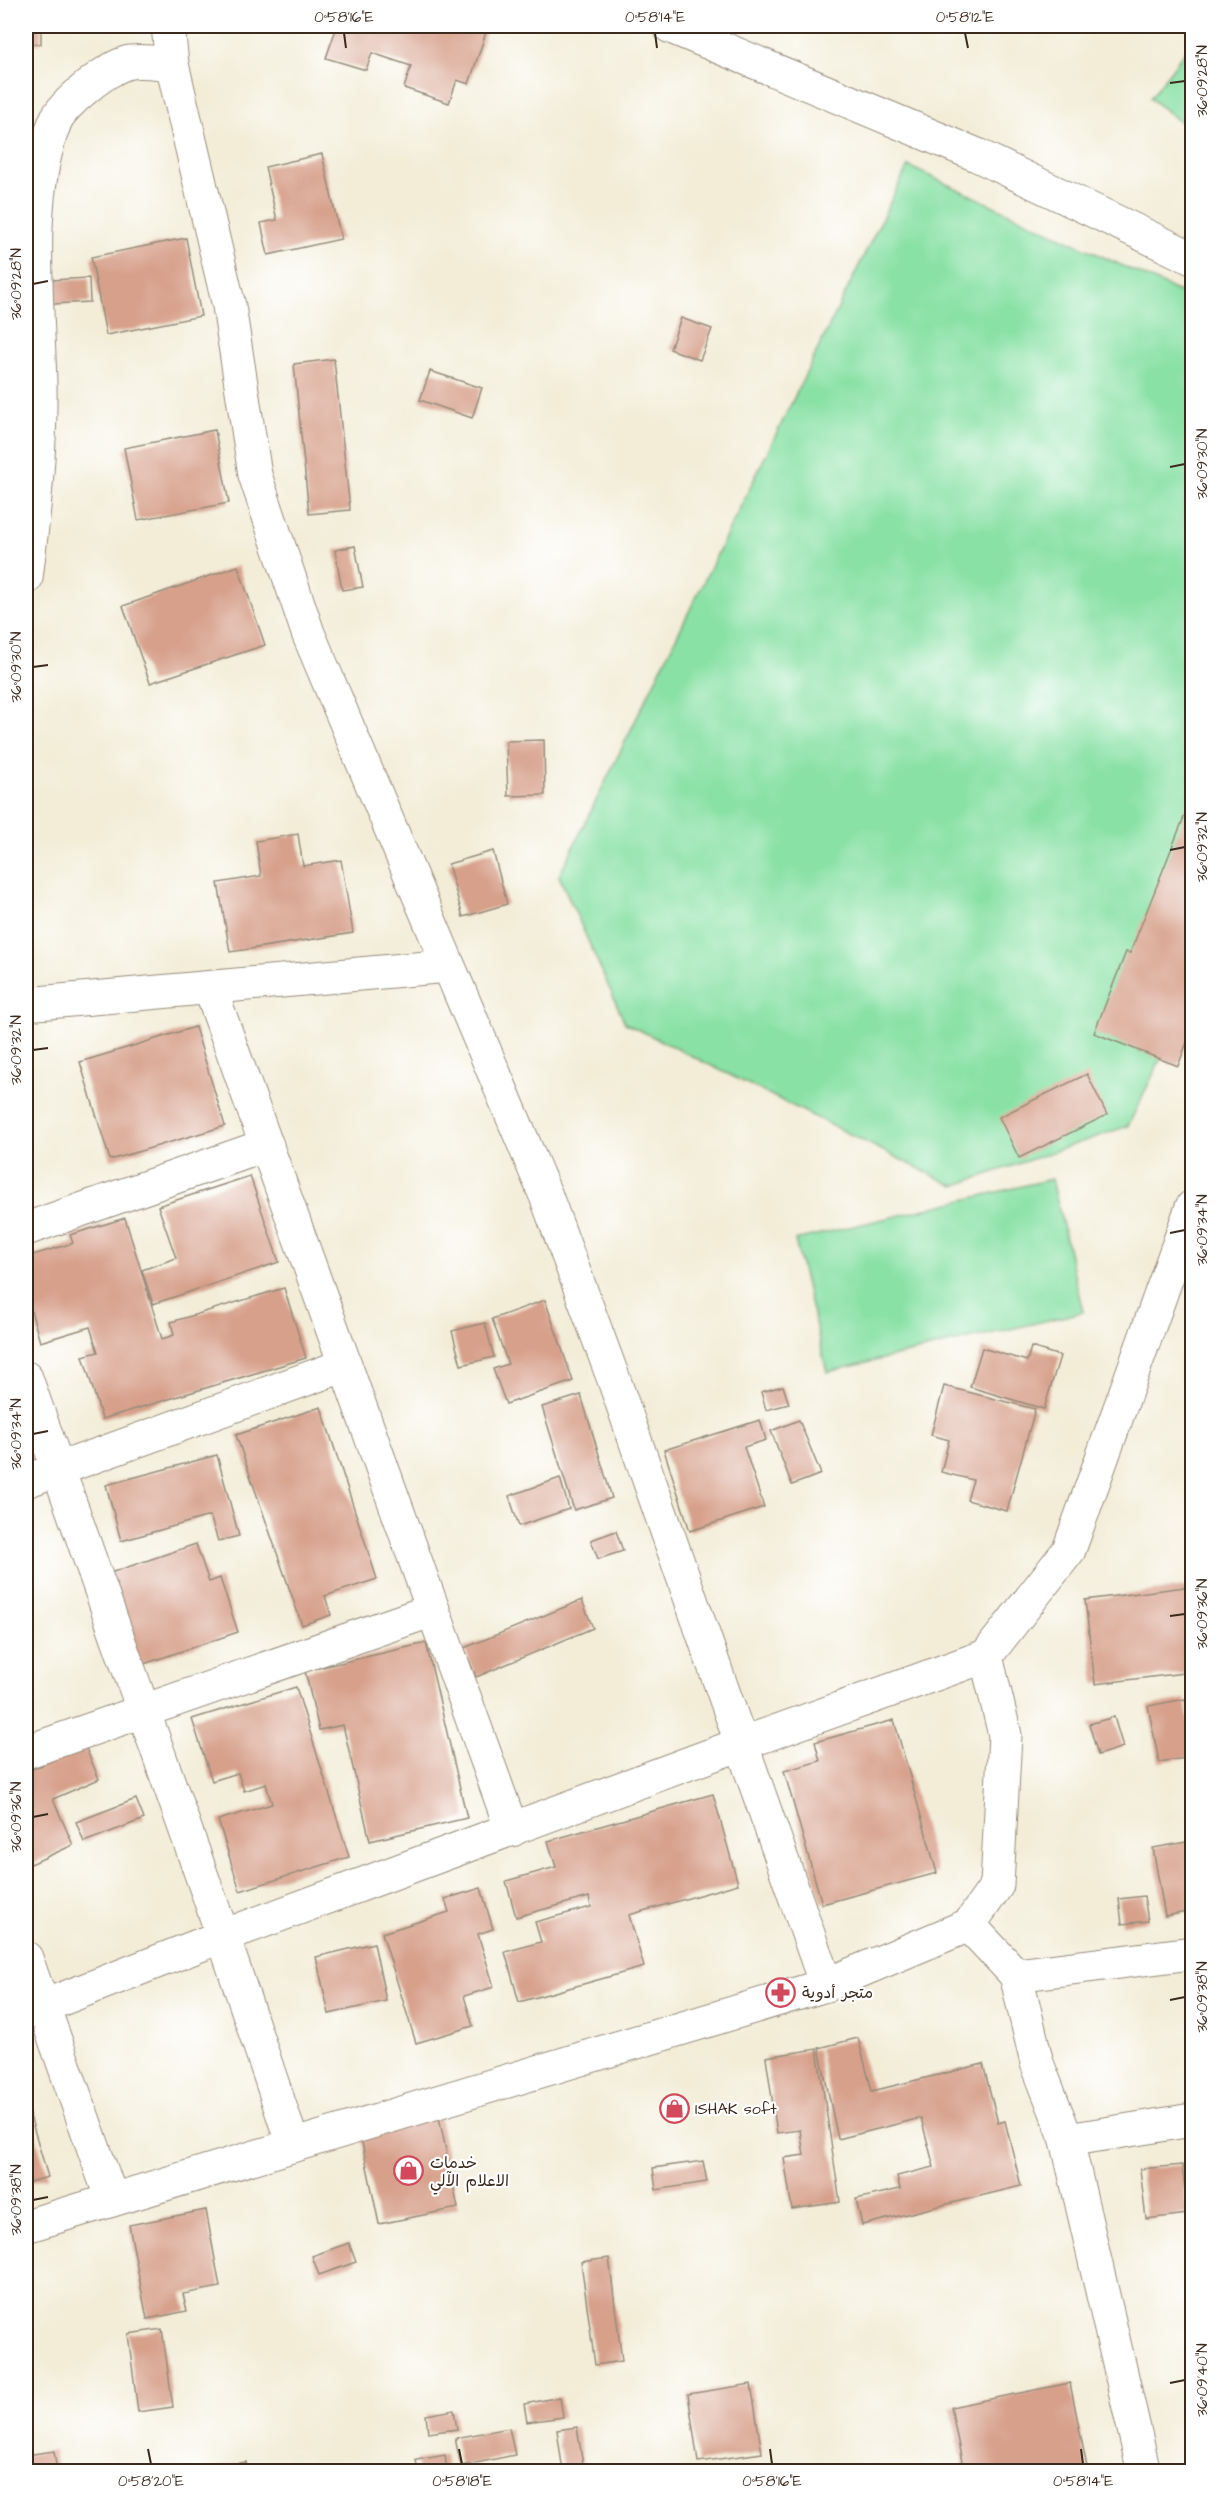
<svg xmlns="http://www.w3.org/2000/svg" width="1218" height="2497" viewBox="0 0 1218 2497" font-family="'Architects Daughter','Playpen Sans Arabic',sans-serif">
<rect width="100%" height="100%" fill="#fff"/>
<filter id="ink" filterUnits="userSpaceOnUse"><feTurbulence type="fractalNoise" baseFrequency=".0167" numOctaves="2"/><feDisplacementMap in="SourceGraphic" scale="12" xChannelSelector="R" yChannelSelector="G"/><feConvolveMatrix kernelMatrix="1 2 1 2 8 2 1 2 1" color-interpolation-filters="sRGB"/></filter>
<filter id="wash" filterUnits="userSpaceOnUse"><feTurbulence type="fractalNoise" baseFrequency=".008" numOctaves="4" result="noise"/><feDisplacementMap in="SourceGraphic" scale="24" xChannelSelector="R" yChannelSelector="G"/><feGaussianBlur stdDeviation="1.35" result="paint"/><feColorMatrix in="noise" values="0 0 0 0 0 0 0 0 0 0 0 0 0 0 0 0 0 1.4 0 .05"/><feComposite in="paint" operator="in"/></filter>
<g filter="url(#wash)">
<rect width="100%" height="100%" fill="#f3edd8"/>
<!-- pitch -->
<g fill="#89e1a5" stroke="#628662" stroke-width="1.5">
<path d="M1192,42V131L1150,98Z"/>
<path d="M908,166L1192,298V995L1128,1126L954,1186L625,1023L559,876Z"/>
<path d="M1052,1179L1083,1312L827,1372L795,1240Z"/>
</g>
<g id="blocks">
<!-- building -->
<g fill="#d7a08b">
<rect x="26" y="26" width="15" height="18"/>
<path d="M337,26H488L469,84L457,80L449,103L404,88L411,66L372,53L366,70L326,58Z"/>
<path d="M975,26H1007L1005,34Z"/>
<path d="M322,154L341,239L268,255L261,223L277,220L265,167Z"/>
<path d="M186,238L201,316L106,335L91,257Z"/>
<path d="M89,278L90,302L52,304L51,280Z"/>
<path d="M681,318L712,329L700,360L670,349Z"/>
<path d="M334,359L350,510L309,514L294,364Z"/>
<path d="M430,371L482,388L472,418L420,400Z"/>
<path d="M215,430L229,503L138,520L124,448Z"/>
<path d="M355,546L363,587L342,590L335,550Z"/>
<path d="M238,566L265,645L150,683L123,606Z"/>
<path d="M544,740L545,795L508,796L506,741Z"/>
<path d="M1192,797V1029L1178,1066L1094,1033L1126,952L1130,953Z"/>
<path d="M298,834L303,866L341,860L353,933L230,952L218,883L261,876L256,841Z"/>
<path d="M493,851L507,904L463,917L448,864Z"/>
<path d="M195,1027L225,1126L110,1160L80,1062Z"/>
<path d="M1087,1074L1107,1115L1019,1158L999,1117Z"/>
<path d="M250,1176L279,1262L153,1304L142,1270L176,1258L158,1206Z"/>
<path d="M125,1218L162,1339L174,1335L171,1322L284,1288L306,1358L102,1419L83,1356L98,1352L90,1327L40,1342L26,1293V1257L73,1243L70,1235Z"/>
<path d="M545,1300L573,1381L506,1404L493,1369L508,1364L492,1319Z"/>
<path d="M485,1323L494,1357L461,1365L452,1331Z"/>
<path d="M1031,1347L1060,1356L1044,1409L970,1387L982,1348L1027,1361Z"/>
<path d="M783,1386L789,1404L766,1410L761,1392Z"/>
<path d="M944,1386L1035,1409L1007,1511L967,1500L973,1480L941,1472L949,1440L931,1435Z"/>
<path d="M581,1395L612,1498L574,1510L542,1407Z"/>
<path d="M321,1407L377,1579L325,1596L331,1615L302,1625L236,1435Z"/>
<path d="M760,1420L766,1440L744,1447L764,1507L690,1531L664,1450Z"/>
<path d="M799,1420L821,1474L792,1485L771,1431Z"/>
<path d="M217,1455L239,1536L218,1541L210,1516L121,1541L106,1485Z"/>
<path d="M560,1478L569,1509L519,1526L509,1496Z"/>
<path d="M616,1531L623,1551L598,1559L591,1540Z"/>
<path d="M196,1544L209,1582L220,1578L238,1632L138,1666L107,1574Z"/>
<path d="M1192,1586V1672L1095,1684L1085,1600Z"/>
<path d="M582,1600L593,1628L476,1677L464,1648Z"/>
<path d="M426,1643L467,1818L370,1841L343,1725L319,1730L305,1671Z"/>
<path d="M296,1687L349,1857L240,1891L218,1820L272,1804L266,1784L244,1791L238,1773L212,1781L192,1719Z"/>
<path d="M1185,1699L1192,1741V1757L1159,1762L1148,1706Z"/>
<path d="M1114,1717L1123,1747L1098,1755L1089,1724Z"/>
<path d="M894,1720L937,1873L822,1904L784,1771L820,1761L815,1742Z"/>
<path d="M85,1746L99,1779L53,1799L73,1845L31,1864L26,1852V1772Z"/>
<path d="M713,1794L738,1884L629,1915L644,1967L519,2002L505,1952L541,1942L535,1922L591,1907L589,1897L516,1917L506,1881L556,1867L548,1841Z"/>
<path d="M136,1799L144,1819L84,1842L76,1822Z"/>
<path d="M1192,1841V1911L1165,1916L1153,1848Z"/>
<path d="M481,1888L493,1929L478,1934L494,1987L464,1996L473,2026L416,2043L382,1933L449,1912L445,1899Z"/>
<path d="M1144,1896L1148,1921L1122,1924L1119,1899Z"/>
<path d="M374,1943L386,2001L329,2014L316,1957Z"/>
<path d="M858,2038L872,2091L983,2064L998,2123L1005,2121L1021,2186L862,2225L856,2199L900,2189L897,2176L934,2167L921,2118L838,2139L819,2048Z"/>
<path d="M817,2049L840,2202L792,2209L784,2158L804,2155L800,2130L777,2133L766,2057Z"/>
<path d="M26,2102L48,2177L26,2183Z"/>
<path d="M439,2117L458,2208L379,2224L360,2133Z"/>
<path d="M703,2161L707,2182L656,2190L653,2168Z"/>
<path d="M1182,2165L1188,2214L1146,2219L1140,2169Z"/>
<path d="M206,2210L220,2287L183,2294L187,2311L147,2319L129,2225Z"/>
<path d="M349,2243L356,2262L319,2275L312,2256Z"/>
<path d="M609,2258L622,2361L595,2365L581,2262Z"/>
<path d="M162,2329L173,2407L138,2412L128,2334Z"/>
<path d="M1070,2383L1088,2472H964L951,2407Z"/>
<path d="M751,2384L762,2453L698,2462L688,2394Z"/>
<path d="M560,2397L563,2417L527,2422L524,2404Z"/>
<path d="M454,2410L457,2429L428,2433L426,2415Z"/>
<path d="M577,2427L584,2470L563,2472L557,2430Z"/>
<path d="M509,2428L515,2455L461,2466L455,2438Z"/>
<path d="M54,2451L57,2472H26V2455Z"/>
<path d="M445,2455L447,2472H418L416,2460Z"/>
<path d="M246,2462L248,2472H206V2470Z"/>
</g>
</g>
</g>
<g filter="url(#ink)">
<use href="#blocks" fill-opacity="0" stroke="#978c7b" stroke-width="1.5"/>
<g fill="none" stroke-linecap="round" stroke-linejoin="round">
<defs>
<g id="street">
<path d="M168,26L172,64L229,306L255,475L308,633L546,1196L614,1380L826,1985"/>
<path d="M669,26L977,155L1192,258"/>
<path d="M26,578C34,513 41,449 40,384C38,303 25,198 55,122C62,104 111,64 131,62C144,60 159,63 172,64"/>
<path d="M210,988L512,1830"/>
<path d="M26,1004L448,966"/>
<path d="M26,1229L267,1145"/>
<path d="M26,1378L223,1936L293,2145"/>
<path d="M26,1481L345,1365"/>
<path d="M26,1752L433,1610"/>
<path d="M26,1958L112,2200"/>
<path d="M1016,1975L1192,1953"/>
<path d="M26,2013L223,1936L741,1744L986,1656"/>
<path d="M1067,2140L1192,2120"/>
<path d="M26,2226L826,1985L969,1925"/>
<path d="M1144,2472L1067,2140L1037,2063L1016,1975L969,1925L997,1885L1005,1735L986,1656L1069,1550L1192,1207"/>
</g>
</defs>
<!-- street casing -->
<use href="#street" stroke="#978c7b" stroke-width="35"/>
<!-- street -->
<use href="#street" stroke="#fff" stroke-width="33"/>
</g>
</g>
<!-- ticks -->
<path fill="none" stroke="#3b2a1e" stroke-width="2" d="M344,33L346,48M655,33L657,48M965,33L968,48M1170,83L1185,81M33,284L48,281M1170,467L1185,464M33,667L48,665M1170,850L1185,847M33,1050L48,1048M1170,1233L1185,1230M33,1434L48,1431M1170,1616L1185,1614M33,1817L48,1814M1170,2000L1185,1997M33,2200L48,2197M1170,2383L1185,2380M148,2449L151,2464M459,2449L462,2464M770,2449L772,2464M1081,2449L1083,2464"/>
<!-- icons -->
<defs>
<symbol id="pharmacy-ring" viewBox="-11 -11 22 22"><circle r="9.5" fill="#fff" stroke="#d1495b" stroke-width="1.5"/><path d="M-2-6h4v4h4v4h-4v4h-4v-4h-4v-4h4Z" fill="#d1495b"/></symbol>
<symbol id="shop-ring" viewBox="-11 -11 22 22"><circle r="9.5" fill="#fff" stroke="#d1495b" stroke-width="1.5"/><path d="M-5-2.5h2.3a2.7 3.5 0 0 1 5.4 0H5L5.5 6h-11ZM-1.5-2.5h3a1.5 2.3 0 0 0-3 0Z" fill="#d1495b"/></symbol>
</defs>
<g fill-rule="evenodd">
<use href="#pharmacy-ring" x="764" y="1976" width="33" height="33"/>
<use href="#shop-ring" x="658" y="2092" width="33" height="33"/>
<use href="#shop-ring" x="392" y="2154" width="33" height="33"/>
</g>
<g text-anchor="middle" stroke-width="4.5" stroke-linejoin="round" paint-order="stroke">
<!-- poi labels -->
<g font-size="16" fill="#3b2a1e" stroke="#fff" text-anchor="start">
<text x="802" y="1998">متجر أدوية</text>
<text x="695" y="2114">ISHAK soft</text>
<text x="430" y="2168">خدمات<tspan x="430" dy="18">الاعلام الآلي</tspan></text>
</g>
</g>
<!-- margin -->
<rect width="1218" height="2497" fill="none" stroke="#fff" stroke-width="66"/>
<rect x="33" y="33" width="1152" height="2431" fill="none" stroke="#3b2a1e" stroke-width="2"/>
<g font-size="15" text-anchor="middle" fill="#3b2a1e">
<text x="344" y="22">0°58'16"E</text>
<text x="655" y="22">0°58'14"E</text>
<text x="965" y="22">0°58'12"E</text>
<text transform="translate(1202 81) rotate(-90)" y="5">36°09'28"N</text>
<text transform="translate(16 284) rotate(-90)" y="5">36°09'28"N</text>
<text transform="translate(1202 464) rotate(-90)" y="5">36°09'30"N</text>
<text transform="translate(16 667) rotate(-90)" y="5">36°09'30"N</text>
<text transform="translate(1202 847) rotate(-90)" y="5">36°09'32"N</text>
<text transform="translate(16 1050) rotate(-90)" y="5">36°09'32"N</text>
<text transform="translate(1202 1230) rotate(-90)" y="5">36°09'34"N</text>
<text transform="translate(16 1434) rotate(-90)" y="5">36°09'34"N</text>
<text transform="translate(1202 1614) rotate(-90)" y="5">36°09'36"N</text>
<text transform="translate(16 1817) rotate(-90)" y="5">36°09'36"N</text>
<text transform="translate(1202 1997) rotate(-90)" y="5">36°09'38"N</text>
<text transform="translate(16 2200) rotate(-90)" y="5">36°09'38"N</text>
<text transform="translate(1202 2380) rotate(-90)" y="5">36°09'40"N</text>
<text x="151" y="2486">0°58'20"E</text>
<text x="462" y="2486">0°58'18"E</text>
<text x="772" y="2486">0°58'16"E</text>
<text x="1083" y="2486">0°58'14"E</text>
</g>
</svg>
